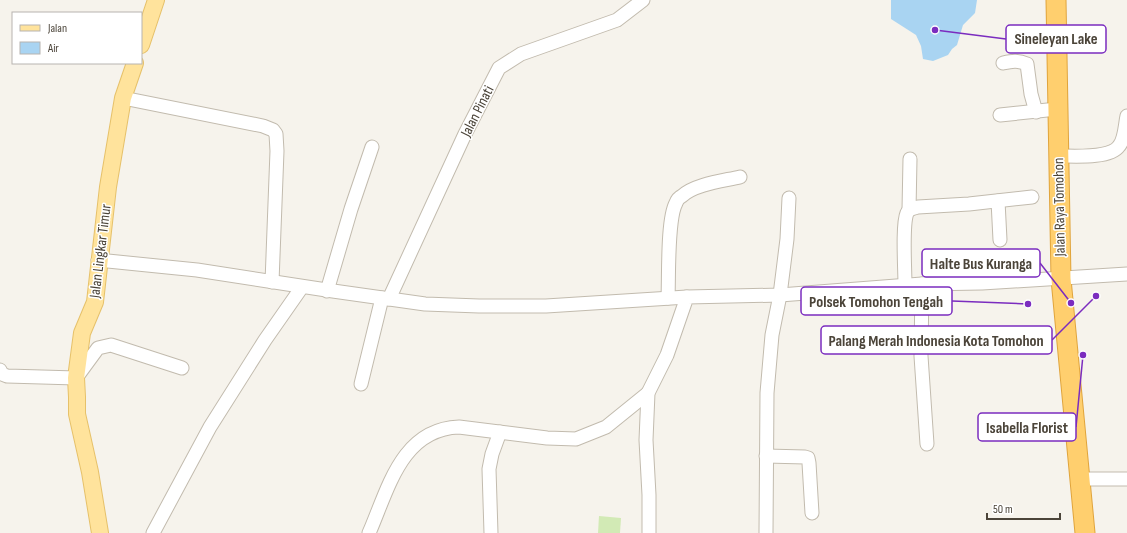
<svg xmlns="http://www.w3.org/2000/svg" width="1127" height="533" viewBox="0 0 1127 533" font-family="'Sofia Sans Condensed',sans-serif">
<rect width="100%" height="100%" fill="#f6f3ec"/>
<!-- green -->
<path fill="#d2eab5" d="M599,516L621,518L620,533H598Z"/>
<!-- water -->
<path fill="#a9d4f2" d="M891,0H977L975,13L963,25L957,45L952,49L948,55L933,61L923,59L921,46L916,35L891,19Z"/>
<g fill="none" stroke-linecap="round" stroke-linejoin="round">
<defs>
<g id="minor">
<path d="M1003,63C1012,61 1018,60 1027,64L1031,94L1036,112"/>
<path d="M123,98L263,126L273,130L276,134L277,151L272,282"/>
<path d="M1000,115L1057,109"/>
<path d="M1059,156C1073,156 1110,159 1119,146C1125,139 1125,125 1127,116"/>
<path d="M998,201L1000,240"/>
<path d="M909,210L910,159"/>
<path d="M98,260L197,270L333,291L425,304L479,306H546L687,297"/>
<path d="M922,284L921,356L927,444"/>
<path d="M905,285C905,269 902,225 907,213C909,209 914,208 918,207L969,204L1032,197"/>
<path d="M327,291L351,209L372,147"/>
<path d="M668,298C669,277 667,219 676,203C677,200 680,197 682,196C695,184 723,181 740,177"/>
<path d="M389,299L465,134L499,68L521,54L617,20L643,0"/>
<path d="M0,370L2,374L7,376L76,378L98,348L111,345L182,368"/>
<path d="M361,384L382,298"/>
<path d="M766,456L805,457L808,458L809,463L812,513"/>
<path d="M1080,479H1127"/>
<path d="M153,533L210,427L265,340L302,287"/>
<path d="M369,533C388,490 401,429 459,427L547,438L576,439L606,427L648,393"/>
<path d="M491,533L489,469L492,454L500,432"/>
<path d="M649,533V495L646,440L648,393L667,355L687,297L780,295L922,284L982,283L1127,274"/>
<path d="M766,533L767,393L772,335L780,295L787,239L789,198"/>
</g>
<g id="major">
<path d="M141,45L156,0"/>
<path d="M100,533L90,472L77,414V397L76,378L82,333L95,302L108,187L123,98L135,63"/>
</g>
<path id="highway" d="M1056,0L1061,279L1085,533"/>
</defs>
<!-- minor casing -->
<use href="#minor" stroke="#c2bbae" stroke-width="15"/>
<!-- major casing -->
<use href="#major" stroke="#e6c16a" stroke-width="18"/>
<!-- highway casing -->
<use href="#highway" stroke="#e0a43c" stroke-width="21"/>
<!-- minor -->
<use href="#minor" stroke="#fff" stroke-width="13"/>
<!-- major -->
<use href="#major" stroke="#ffe39c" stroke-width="16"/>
<!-- highway -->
<use href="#highway" stroke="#ffcf6e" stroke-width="19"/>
</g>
<g text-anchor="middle" stroke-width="3" stroke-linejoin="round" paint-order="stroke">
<!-- street labels -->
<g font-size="15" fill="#4b4439" stroke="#fff">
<text transform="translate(477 111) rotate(-63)" y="5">Jalan Pinati</text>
<text transform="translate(1059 207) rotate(-91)" y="5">Jalan Raya Tomohon</text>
<text transform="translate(100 251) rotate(-83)" y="5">Jalan Lingkar Timur</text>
</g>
</g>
<!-- callouts -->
<path fill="none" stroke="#7b2cbf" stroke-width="1.5" d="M935 30L1006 39M1071 303L1040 263M1028 304L952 301M1096 296L1052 340M1083 355L1076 427"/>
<g fill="#7b2cbf" stroke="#fff" stroke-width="1.5">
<circle cx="935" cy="30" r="4"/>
<circle cx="1071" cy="303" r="4"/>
<circle cx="1028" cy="304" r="4"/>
<circle cx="1096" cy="296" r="4"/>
<circle cx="1083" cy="355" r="4"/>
</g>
<g fill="#fff" stroke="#7b2cbf" stroke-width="1.5">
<rect x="1006" y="25" width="100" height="28" rx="4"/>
<rect x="922" y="249" width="118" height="28" rx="4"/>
<rect x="801" y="287" width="151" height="28" rx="4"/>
<rect x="821" y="326" width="231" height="28" rx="4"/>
<rect x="978" y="413" width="98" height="28" rx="4"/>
</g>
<g font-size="16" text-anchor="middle" font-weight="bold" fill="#4b4439">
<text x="1056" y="44">Sineleyan Lake</text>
<text x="981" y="269">Halte Bus Kuranga</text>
<text x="876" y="307">Polsek Tomohon Tengah</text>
<text x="936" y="346">Palang Merah Indonesia Kota Tomohon</text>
<text x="1027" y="433">Isabella Florist</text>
</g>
<!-- legend -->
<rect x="12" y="12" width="130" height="52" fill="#ffffff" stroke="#b7b4b0"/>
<rect x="20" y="25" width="20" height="6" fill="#ffe39c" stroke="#b7b4b0"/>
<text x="48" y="32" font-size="12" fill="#4b4439">Jalan</text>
<rect x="20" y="42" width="20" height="12" fill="#a9d4f2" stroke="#b7b4b0"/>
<text x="48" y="52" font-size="12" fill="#4b4439">Air</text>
<!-- scale -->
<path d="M987 513v6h73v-6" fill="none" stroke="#4b4439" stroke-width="2"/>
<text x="993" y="513" font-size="12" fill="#4b4439" stroke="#ffffff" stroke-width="3" paint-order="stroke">50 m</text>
</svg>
